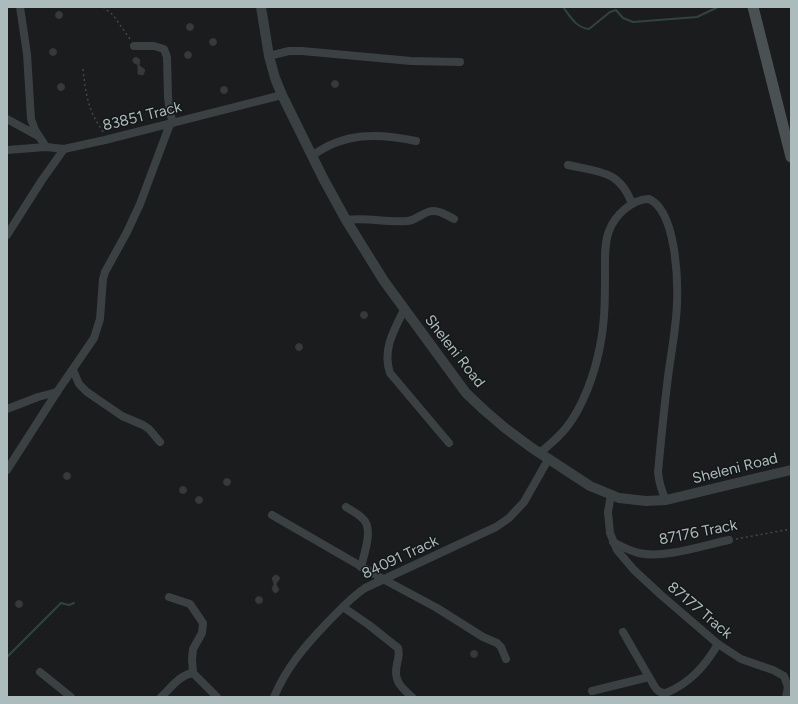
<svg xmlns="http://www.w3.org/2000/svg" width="798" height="704" viewBox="0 0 798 704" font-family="Figtree,sans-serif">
<rect width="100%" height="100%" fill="#1a1c1d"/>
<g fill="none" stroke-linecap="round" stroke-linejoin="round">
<!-- stream -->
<g stroke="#314340" stroke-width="2">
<path d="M563,7C570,16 576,28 589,29L610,12L616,10L623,18L633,22L697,17L718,7"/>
<path d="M7,657L61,603L69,605L74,603"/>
</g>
</g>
<!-- building -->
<g fill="#373a3c" stroke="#343739">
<circle cx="59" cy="15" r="3.5"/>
<circle cx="190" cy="27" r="3.5"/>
<circle cx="213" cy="42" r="3.5"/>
<circle cx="53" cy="52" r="3.5"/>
<circle cx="188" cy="55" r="3.5"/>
<path d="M136,57L140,60L139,65L145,70L143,75L138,74V65L133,62V59Z"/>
<circle cx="335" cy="84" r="3.5"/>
<circle cx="61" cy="87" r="3.5"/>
<circle cx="224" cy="90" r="3.5"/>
<circle cx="364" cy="315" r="3.5"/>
<circle cx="299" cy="347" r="3.5"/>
<circle cx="67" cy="476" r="3.5"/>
<circle cx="227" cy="482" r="3.5"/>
<circle cx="183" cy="490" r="3.5"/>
<circle cx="199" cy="500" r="3.5"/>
<path d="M275,575L278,576L280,578L276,584L279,590L276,593L274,592L272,589L274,584L272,578Z"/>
<circle cx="259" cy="600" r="3.5"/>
<circle cx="19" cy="604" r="3.5"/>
<circle cx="474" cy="654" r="3.5"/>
</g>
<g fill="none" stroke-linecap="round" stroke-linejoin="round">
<!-- path -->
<g stroke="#414849" stroke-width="1.5" stroke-dasharray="2 3" stroke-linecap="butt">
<path d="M103,7L113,15L130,39"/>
<path d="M83,69C86,96 88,111 104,133"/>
<path d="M736,539L791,529"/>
</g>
<!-- minor -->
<g stroke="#3b4042" stroke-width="8">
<path d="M20,7L27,54L31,119L35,130L46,147"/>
<path d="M134,46H154L164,49L167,57L168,97L170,113L173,123"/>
<path d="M269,56L289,51H302L411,61L460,62"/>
<path d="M7,119L38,136"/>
<path d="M7,150L46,147L64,149L105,140L282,95"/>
<path d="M312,156C344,132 378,133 416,141"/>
<path d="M568,165C599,172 620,170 632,204"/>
<path d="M346,220C367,217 387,223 408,221C417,220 425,210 434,211C441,211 448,216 454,219"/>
<path d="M7,235L42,180L64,149"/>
<path d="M404,310C394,330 382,350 390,373L449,443"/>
<path d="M73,370L79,384L87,392L122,416L143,425L149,429L160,442"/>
<path d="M7,409L38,397L57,392"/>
<path d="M540,453C549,445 559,437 566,428C583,407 595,373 600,346C605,322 605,298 605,273C605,260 604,244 609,231C615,215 632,199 649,199C676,211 678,279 677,304C676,329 671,353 668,377C664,409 661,440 658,472C659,483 661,490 666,500"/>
<path d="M7,470L57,392L94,338L100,319L103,279L105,272L127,232L140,204L170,124"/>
<path d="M611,495L608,512L610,533L617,550L634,570L661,595L718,644L741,659L773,670L784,676L788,687L786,697"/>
<path d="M346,507C352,511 359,514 364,520C373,530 364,554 361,567"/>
<path d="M272,515L383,579L437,608L483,637L497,643L501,647L506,659"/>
<path d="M613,542C621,546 630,551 639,553C664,559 704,545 729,540"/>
<path d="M169,597L190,604L203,623L202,633L193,649L192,659L193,673"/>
<path d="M343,607L369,625L398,648C400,654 398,659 397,664C393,681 401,687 412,697"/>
<path d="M623,632L649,677"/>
<path d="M40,672L71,697"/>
<path d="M592,691L649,677C654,684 656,694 666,693C690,683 705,666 718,644"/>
<path d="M161,697C171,688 179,675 193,673L217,697"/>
<path d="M274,697C286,668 305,646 326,624C339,611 350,598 365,588L496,527L509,518L524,502L549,458"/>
</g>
<!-- tertiary -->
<path stroke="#3b4042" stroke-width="10" d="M261,7L269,56L275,78L282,95L323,178L346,220L384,281L466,393L484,410L505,428L532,448L590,486L619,498L646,501L666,500L791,470"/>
<!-- secondary -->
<path stroke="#495152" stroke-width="11" d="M753,7L791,157"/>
</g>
<g text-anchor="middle" stroke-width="3" stroke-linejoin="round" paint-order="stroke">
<!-- street labels -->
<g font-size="15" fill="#acbbbc" stroke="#151718">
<text transform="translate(142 116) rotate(-14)" y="5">83851 Track</text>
<text transform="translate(455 351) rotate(52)" y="5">Sheleni Road</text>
<text transform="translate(735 468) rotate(-14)" y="5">Sheleni Road</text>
<text transform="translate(698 532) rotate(-11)" y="5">87176 Track</text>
<text transform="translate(400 557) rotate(-25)" y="5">84091 Track</text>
<text transform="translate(700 610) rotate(40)" y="5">87177 Track</text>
</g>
</g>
<!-- border -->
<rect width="798" height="704" fill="none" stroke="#acbbbc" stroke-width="16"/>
</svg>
